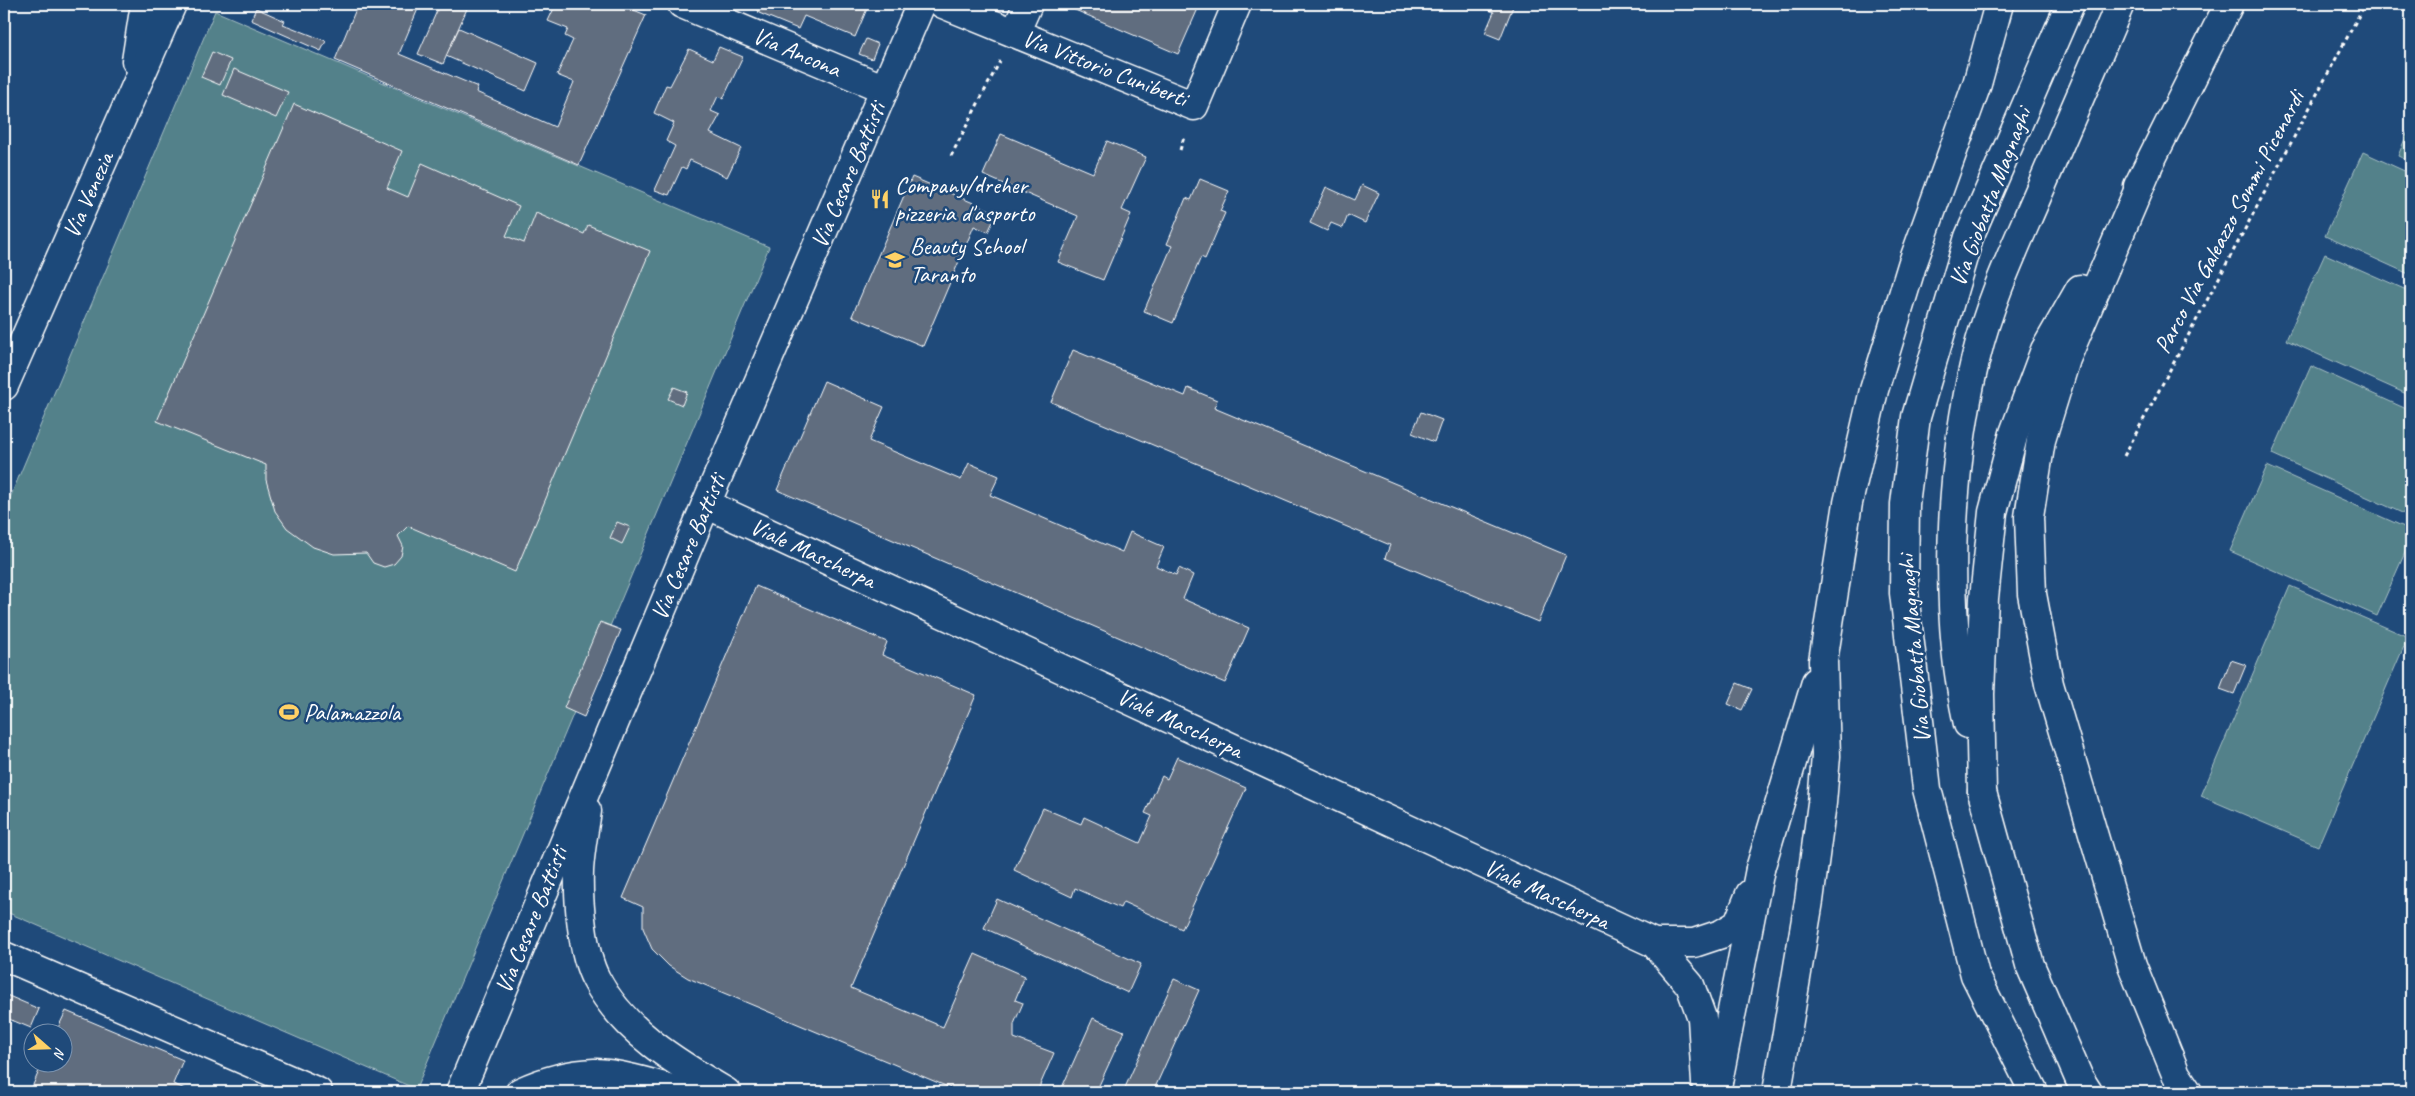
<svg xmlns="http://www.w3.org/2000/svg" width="2415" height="1096" viewBox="0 0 2415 1096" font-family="Caveat,sans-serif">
<rect width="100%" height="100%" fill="#1f4a7a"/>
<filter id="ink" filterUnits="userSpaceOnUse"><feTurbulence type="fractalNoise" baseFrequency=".02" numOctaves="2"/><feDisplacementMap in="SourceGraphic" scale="10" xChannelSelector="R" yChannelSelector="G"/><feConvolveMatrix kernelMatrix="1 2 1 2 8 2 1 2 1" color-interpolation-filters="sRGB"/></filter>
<g filter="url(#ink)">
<!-- green -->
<g fill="#52818a" stroke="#a8c0c4">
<path d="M215,11L769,247L416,1089L4,911V512Z"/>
<path d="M2411,124V162L2398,156Z"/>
<path d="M2363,152L2411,174V275L2325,236Z"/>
<path d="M2325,254L2411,292V396L2286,340Z"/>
<path d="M2311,366L2411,411V517L2272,454Z"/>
<path d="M2267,466L2411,530V539L2377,616L2230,551Z"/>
<path d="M2290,586L2408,637L2318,846L2201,796Z"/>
</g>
<!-- building -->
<g fill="#606d7f" stroke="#fff">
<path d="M350,4H420L399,54L478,87L476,92L555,127L574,82L557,75L573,40L565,36L568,29L548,21L556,4H619L646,15L579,165L335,60L356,9Z"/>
<path d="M440,4H469L443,64L418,54Z"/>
<path d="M753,4H869L855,37L804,16L798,29L759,13L758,10L752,6Z"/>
<path d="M1061,4H1200L1178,54Z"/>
<path d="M1473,4H1514L1500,39L1485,33L1494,12Z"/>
<path d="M256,8L285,21L283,24L326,41L321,51L251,20Z"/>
<path d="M459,28L538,63L526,91L446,56Z"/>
<path d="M866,39L878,44L872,59L859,54Z"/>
<path d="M719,47L743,57L723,99L718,96L711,111L720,115L710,133L741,148L727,177L690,160L686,169L682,167L669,195L655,190L675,146L666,141L674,123L654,113L666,85L670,86L689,49L713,60Z"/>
<path d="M212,52L231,60L220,85L201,77Z"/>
<path d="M234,69L288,92L276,118L223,95Z"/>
<path d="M294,104L402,151L387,188L408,197L422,163L519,206L506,236L524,243L536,213L584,234L588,225L650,251L515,572L408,526L398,536L403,546L401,556L394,564L384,567L373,563L366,553L334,554L313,547L287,528L275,511L266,480V465L157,421Z"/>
<path d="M1001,134L1093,173L1107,141L1146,157L1122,210L1131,214L1103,280L1058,262L1078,216L983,175Z"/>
<path d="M912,177L997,213L988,232L974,226L923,346L852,316Z"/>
<path d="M1200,179L1229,191L1220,211L1225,213L1205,259L1201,257L1173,323L1144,311L1172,246L1167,244L1186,198L1191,200Z"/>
<path d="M1362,185L1379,193L1365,223L1348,215L1343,228L1331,223L1327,231L1310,223L1326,187L1355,200Z"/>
<path d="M1073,350L1185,396L1188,388L1217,400L1214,408L1566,555L1538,622L1385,558L1390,545L1051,402Z"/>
<path d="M824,381L884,407L869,441L961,480L969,463L999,476L990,495L1122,552L1130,532L1164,547L1156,566L1176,575L1179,568L1193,575L1183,599L1249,628L1225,683L777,490Z"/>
<path d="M674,387L687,392L682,405L668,399Z"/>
<path d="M1421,412L1442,420L1434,442L1412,433Z"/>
<path d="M617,522L630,527L622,544L610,538Z"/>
<path d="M756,586L887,642L882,655L976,695L851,988L943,1027L975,954L1025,976L1015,1000L1023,1003L1014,1024V1038L1054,1053L1037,1092H960L688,978L669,966L652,949L643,928V907L623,898Z"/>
<path d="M600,622L621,630L584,717L564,708Z"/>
<path d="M2231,660L2246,665L2234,694L2220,689Z"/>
<path d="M1737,683L1752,689L1742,710L1728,704Z"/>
<path d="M1177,757L1246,788L1182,929L1123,902L1120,908L1075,888L1072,897L1014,870L1043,808L1081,824L1084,817L1140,843L1152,816L1145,813L1162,776L1167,779Z"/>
<path d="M997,899L1141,964L1128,993L984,928Z"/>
<path d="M1174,979L1199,990L1153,1092H1123Z"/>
<path d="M4,994L39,1009L31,1028L9,1019L4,1032Z"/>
<path d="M66,1011L183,1060L173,1084L192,1092H30L42,1064H62V1034H55Z"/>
<path d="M1093,1018L1124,1031L1096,1092H1060Z"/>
</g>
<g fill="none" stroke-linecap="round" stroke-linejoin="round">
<defs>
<g id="minor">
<path d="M682,4L885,89"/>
<path d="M943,4L1194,106L1237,4"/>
<path d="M1015,33L1028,4"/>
<path d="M136,61L145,4"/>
<path d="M4,386L172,4"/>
<path d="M706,504L1654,943H1694L1721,934L1738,924L1750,894"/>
<path d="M4,956L318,1092"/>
</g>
<g id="secondary">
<path d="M2147,170L2066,359L2041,440L2029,517L2032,594L2049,684L2132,965L2176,1074L2188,1092"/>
<path d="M2138,186L2229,4"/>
<path d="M1968,724C1943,612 1949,469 1976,357C1989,303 2013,252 2035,201C2063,136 2092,70 2120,4"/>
<path d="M1982,792L1980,694L1984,598L1993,512L2014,433L2045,350L2080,289"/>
<path d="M587,811C584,830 580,851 579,871C578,900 582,953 596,979C623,1031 677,1063 726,1092"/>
<path d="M1760,869L1816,682"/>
<path d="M460,1092L706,504L921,4"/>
<path d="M520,1092C542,1082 569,1074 594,1073C615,1072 661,1086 682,1092"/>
<path d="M1777,1092L1809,901L1822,803L1826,756L1823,661L1848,503L1874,390L1912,265L1977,84L1999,4"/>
<path d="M2034,1092L1975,975L1927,789L1904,593L1905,504L1916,417L1969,237L2070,4"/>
</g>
<g id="trunk">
<path d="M1982,792L2030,965L2079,1078L2088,1092"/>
<path d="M1654,943L1690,985L1702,1018L1706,1083"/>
<path d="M1716,1092L1760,869"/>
</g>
</defs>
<!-- minor casing -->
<use href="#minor" stroke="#fff" stroke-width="31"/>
<!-- secondary casing -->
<use href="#secondary" stroke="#fff" stroke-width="31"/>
<!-- trunk casing -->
<use href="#trunk" stroke="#fff" stroke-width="31"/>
<!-- path -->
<g stroke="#fff" stroke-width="3" stroke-dasharray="4 4" stroke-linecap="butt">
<path d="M1180,150L1184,137"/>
<path d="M951,156L1000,61"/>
<path d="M2124,456L2365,4"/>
</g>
<!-- minor -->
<use href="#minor" stroke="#1f4a7a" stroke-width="28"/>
<!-- secondary -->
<use href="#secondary" stroke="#1f4a7a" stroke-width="28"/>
<!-- trunk -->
<use href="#trunk" stroke="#1f4a7a" stroke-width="28"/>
</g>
</g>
<!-- icons -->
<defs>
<symbol id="restaurant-bare" viewBox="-9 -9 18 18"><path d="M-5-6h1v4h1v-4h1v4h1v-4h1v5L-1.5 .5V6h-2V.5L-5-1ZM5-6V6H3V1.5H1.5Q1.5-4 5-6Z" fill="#ffd166" stroke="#1f4a7a" stroke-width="2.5" paint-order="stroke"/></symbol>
<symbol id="school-bare" viewBox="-9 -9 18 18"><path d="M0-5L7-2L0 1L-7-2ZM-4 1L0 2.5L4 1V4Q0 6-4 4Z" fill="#ffd166" stroke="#1f4a7a" stroke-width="2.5" paint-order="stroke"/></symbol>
<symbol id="stadium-bare" viewBox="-9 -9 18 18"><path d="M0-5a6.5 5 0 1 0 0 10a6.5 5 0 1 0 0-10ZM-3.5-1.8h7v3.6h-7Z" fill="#ffd166" stroke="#1f4a7a" stroke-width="2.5" paint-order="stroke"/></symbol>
</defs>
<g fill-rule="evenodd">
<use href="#restaurant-bare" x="866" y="185" width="28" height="28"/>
<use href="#school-bare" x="881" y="246" width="28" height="28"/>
<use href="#stadium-bare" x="275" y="698" width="28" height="28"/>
</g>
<g text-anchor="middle" stroke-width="5" stroke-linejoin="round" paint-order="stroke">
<!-- street labels -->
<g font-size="24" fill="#fff" stroke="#1f4a7a">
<text transform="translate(797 52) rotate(23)" y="8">Via Ancona</text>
<text transform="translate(1105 68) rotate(21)" y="8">Via Vittorio Cuniberti</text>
<text transform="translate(848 175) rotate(-67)" y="8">Via Cesare Battisti</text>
<text transform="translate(88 195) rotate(-66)" y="8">Via Venezia</text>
<text transform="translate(1990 197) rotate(-69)" y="8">Via Giobatta Magnaghi</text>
<text transform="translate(2229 222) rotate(-62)" y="8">Parco Via Galeazzo Sommi Picenardi</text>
<text transform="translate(688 547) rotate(-67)" y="8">Via Cesare Battisti</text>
<text transform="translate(813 553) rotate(25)" y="8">Viale Mascherpa</text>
<text transform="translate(1914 649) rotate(-95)" y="8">Via Giobatta Magnaghi</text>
<text transform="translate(1180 723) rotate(25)" y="8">Viale Mascherpa</text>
<text transform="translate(1547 894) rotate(25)" y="8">Viale Mascherpa</text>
<text transform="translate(531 920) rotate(-68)" y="8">Via Cesare Battisti</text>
</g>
<!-- poi labels -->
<g font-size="24" fill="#fff" stroke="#1f4a7a" text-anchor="start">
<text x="895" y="193">Company/dreher<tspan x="895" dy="28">pizzeria d'asporto</tspan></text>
<text x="910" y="254">Beauty School<tspan x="910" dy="28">Taranto</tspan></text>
<text x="304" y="720">Palamazzola</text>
</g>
</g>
<!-- margin -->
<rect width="2415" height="1096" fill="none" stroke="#1f4a7a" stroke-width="20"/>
<rect x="10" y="10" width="2395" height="1076" fill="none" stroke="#fff" stroke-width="2" filter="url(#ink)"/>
<!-- north arrow -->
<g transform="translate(48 1048) rotate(110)"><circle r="24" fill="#1f4a7a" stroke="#7992af"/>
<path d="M0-4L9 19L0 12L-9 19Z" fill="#ffd166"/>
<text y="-8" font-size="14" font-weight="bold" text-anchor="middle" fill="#ffffff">N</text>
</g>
</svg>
